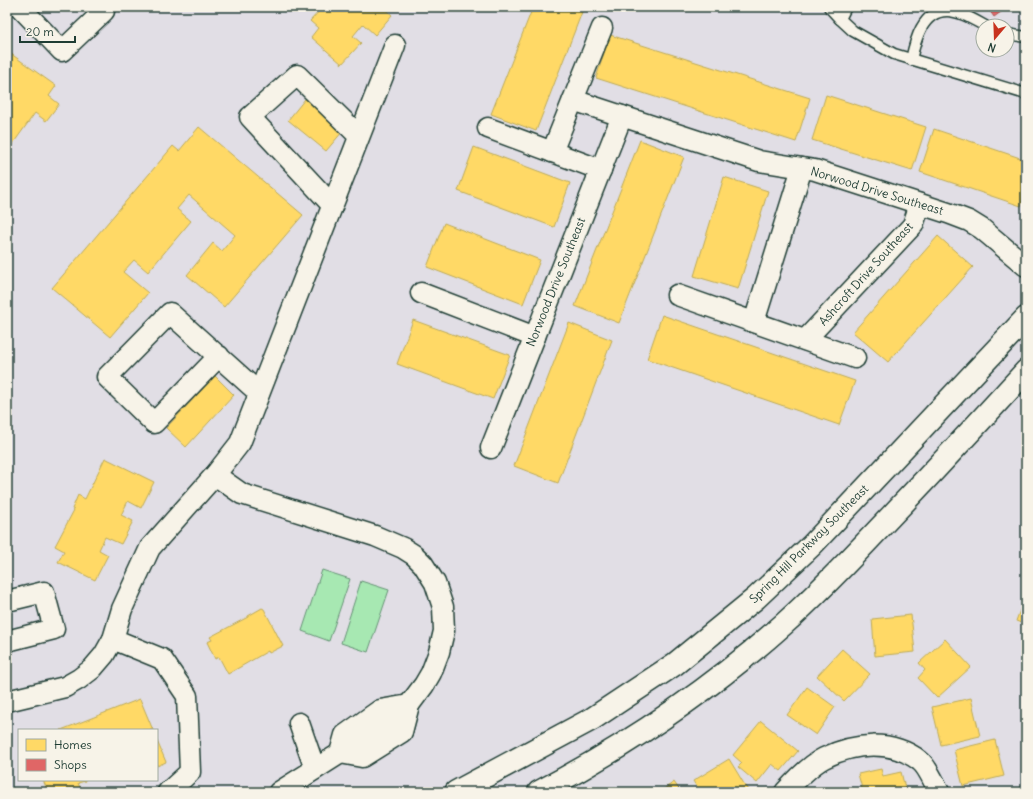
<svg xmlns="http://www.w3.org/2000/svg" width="1033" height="799" viewBox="0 0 1033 799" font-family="Delius,sans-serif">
<rect width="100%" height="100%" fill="#e1dee5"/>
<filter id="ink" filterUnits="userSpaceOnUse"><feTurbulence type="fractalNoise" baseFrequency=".025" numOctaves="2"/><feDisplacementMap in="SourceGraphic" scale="8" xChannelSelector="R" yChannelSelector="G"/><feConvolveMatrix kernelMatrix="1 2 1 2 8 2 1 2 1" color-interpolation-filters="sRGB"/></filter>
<g filter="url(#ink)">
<!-- green -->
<g fill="#a7e8b2" stroke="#639273">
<path d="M322,570L350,579L329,641L302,631Z"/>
<path d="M361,581L389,590L368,652L341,643Z"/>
</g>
<!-- homes -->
<g fill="#ffd966" stroke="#bcaa57">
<path d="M323,7H383L392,15L375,35L363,24L353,36L361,43L342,64L311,37L318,28L310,21Z"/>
<path d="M533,7H569L582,12L536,131L491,114Z"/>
<path d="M610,35L810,98L796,142L596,78Z"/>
<path d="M7,51L56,86L49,96L59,104L46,121L35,113L7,152Z"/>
<path d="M826,95L926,127L912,171L812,140Z"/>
<path d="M305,99L343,131L326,151L288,120Z"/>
<path d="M199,127L303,215L224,307L187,275L213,243L222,251L235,235L189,195L177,209L191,221L148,272L134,260L123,272L148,293L110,337L52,288L173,146L179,151Z"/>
<path d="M934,129L1026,160V191L1021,206L920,172Z"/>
<path d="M640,140L684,157L619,323L575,306Z"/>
<path d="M474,147L570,183L554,227L458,191Z"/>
<path d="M724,177L768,191L738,289L694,276Z"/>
<path d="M444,223L540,260L523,304L427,267Z"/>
<path d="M938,236L973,267L888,362L853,332Z"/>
<path d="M662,315L855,381L839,425L647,359Z"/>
<path d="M413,320L510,355L493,399L397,364Z"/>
<path d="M569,323L612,340L558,483L514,466Z"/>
<path d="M215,376L234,395L186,447L166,428Z"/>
<path d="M105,458L154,482L141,508L128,501L121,515L133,521L121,544L105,537L99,550L108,555L95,580L58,562L64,551L55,546L74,510L72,509L78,495L85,499Z"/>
<path d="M1026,594V625L1016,621Z"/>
<path d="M262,608L264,609L283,646L269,653L268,651L228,674L219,657L215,659L207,642L212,640L210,637L248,617V616Z"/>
<path d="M911,615L915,652L875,656L872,619Z"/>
<path d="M945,639L971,667L937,698L918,678L925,670L919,663Z"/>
<path d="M842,649L870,674L844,701L817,676Z"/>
<path d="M807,687L835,707L816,735L787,715Z"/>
<path d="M971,698L980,736L941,745L932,707Z"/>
<path d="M140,699L153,730H61Z"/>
<path d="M761,721L798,751L781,771L772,764L757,783L738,767L742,763L733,755Z"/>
<path d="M995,740L1004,776L963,786L954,750Z"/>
<path d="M157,741L166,762L157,766Z"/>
<path d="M729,759L749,792H700L693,781Z"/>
<path d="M881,769L883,776L901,772L906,792H863L858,774Z"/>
<path d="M43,780H85V781L78,783L82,792H48Z"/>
<path d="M674,782L681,792H660Z"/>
</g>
<!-- shops -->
<path fill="#e06666" stroke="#a65a57" d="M987,7H1008L994,17Z"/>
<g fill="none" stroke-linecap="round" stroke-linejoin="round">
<defs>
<g id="service">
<path d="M829,7L840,19L853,31L894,54L1026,94"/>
<path d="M840,19L846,7"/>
<path d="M1007,34L1026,37"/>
<path d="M911,60C915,41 922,11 947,11C960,11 974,20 985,26"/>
</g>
<g id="minor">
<path d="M20,7L62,51L104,11L99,7"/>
<path d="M573,100L759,161L815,170L948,213L969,221L982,229L1026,266"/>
<path d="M488,128L601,170"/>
<path d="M552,152L602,28"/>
<path d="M332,205L250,117L297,75L359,136"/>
<path d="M421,293L535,337"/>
<path d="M677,295L855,358"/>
<path d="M754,322L802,168"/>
<path d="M805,340L913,225L920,204"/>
<path d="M219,356L154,423L107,377L170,313L259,393"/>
<path d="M491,448L622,116"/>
<path d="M215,475L242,494L375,536L403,548L414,555L423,564L435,583L443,607L444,631L439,652L431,673L424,685L409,705L388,723L279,792"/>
<path d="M7,601L44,592L54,629L7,641"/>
<path d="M113,639L162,659L187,696L190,772L168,792"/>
<path d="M7,701L65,687L79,679L92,669L104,655L113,639L122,609L150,548L215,475L240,443L395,45"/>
<path d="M299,723L315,769"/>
<path d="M340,753L362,757L402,732L409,705"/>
<path d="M340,753L345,735L380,710L409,705"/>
<path d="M785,792C794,782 812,764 824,758C854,743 892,739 920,761C927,766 935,784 939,792"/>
</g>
<g id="tertiary">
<path d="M456,792L592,719L675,664L756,598L812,545L1026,318"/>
<path d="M539,792C627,746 711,689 785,623C823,589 858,551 893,514C938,467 982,419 1026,371"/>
</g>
</defs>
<!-- service casing -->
<use href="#service" stroke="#1f3d34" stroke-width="13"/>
<!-- minor casing -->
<use href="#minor" stroke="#1f3d34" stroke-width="23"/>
<!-- tertiary casing -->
<use href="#tertiary" stroke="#1f3d34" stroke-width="25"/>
<!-- service -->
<use href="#service" stroke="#f7f3e8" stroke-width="10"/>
<!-- minor -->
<use href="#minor" stroke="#f7f3e8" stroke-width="20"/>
<!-- tertiary -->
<use href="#tertiary" stroke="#f7f3e8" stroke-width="22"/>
</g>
</g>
<g text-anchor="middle" stroke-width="4" stroke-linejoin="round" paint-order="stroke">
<!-- street labels -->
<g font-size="12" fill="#1f3d34" stroke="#f7f3e8">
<text transform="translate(877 191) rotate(17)" y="4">Norwood Drive Southeast</text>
<text transform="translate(866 274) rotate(-48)" y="4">Ashcroft Drive Southeast</text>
<text transform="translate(556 282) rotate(-68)" y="4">Norwood Drive Southeast</text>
<text transform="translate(809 544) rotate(-45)" y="4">Spring Hill Parkway Southeast</text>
</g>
</g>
<!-- margin -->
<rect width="1033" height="799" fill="none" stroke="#f7f3e8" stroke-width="24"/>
<rect x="12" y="12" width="1009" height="775" fill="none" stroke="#1f3d34" stroke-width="1.5" filter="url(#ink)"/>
<!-- legend -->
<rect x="18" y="729" width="140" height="52" fill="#f7f3e8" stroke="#a1aaa0"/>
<rect x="26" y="739" width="20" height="12" fill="#ffd966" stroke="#a1aaa0"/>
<text x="54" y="749" font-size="12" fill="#1f3d34">Homes</text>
<rect x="26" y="759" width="20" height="12" fill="#e06666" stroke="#a1aaa0"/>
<text x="54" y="769" font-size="12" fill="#1f3d34">Shops</text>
<!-- north arrow -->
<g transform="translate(995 38) rotate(199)"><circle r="19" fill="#f7f3e8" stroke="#a1aaa0"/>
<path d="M0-3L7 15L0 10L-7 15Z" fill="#c8321e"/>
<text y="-6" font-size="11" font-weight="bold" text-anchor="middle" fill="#1f3d34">N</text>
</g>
<!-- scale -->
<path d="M20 36v6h55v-6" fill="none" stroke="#1f3d34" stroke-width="2"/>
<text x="26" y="36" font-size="12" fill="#1f3d34" stroke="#f7f3e8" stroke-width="3" paint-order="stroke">20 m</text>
</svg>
